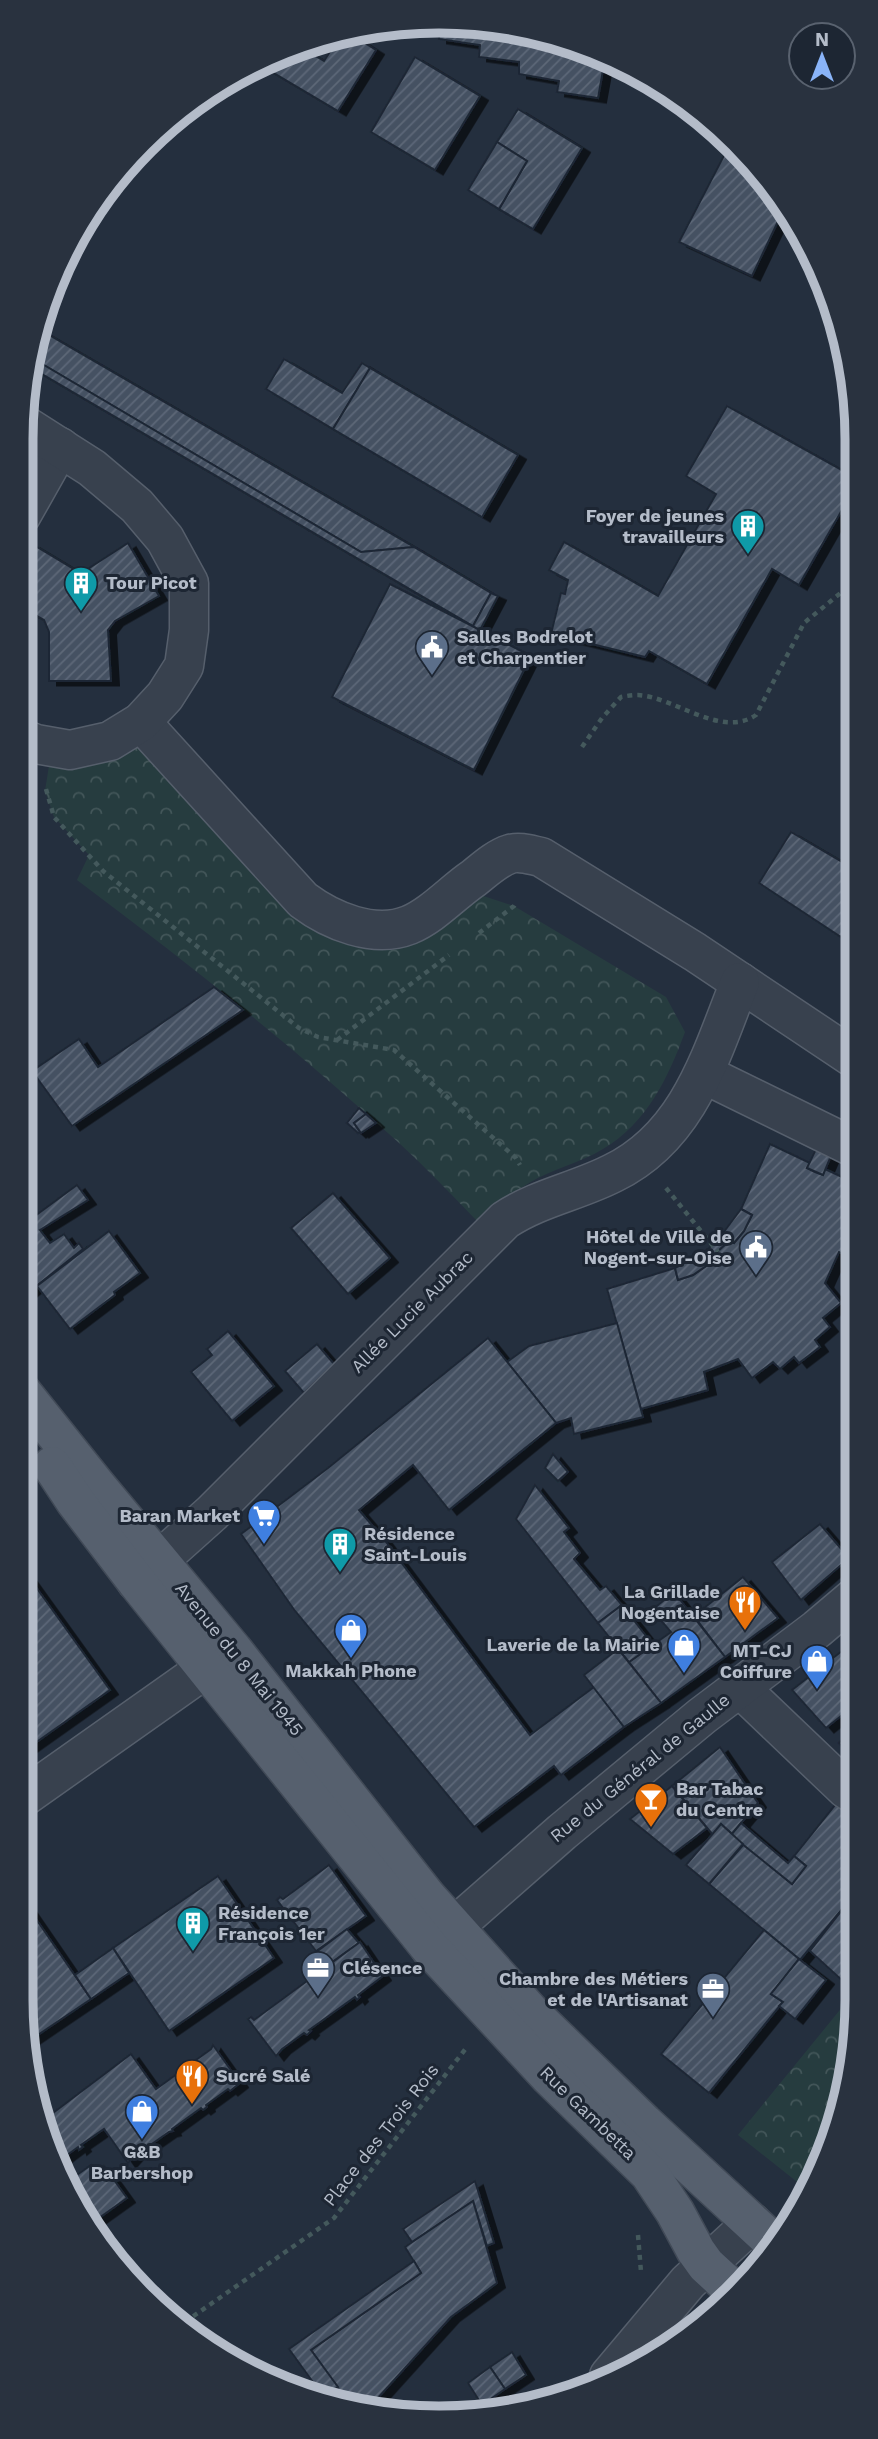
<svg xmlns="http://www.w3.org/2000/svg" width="878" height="2439" viewBox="0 0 878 2439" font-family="'Work Sans',sans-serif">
<defs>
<pattern id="park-crowns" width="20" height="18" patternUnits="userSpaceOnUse" patternTransform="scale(1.75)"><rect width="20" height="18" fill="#263c3f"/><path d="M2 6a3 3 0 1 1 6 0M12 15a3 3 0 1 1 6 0" fill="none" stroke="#435659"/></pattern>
<pattern id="building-hatch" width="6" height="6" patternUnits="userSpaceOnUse" patternTransform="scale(1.75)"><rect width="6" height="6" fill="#455162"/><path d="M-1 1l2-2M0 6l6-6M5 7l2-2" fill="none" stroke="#5d6877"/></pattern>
<filter id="shadow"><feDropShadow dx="8" dy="4.5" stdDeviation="0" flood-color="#0009"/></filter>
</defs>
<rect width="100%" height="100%" fill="#242f3e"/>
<!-- park -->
<g fill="url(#park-crowns)">
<path d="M141,722L359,927L459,888L514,906L666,997L685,1032C668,1078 647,1123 603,1149C580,1163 552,1169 529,1183C511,1194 494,1208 477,1221C451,1194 425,1167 398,1142C296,1049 187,962 77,880L89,855L54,817L45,791L52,747Z"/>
<path d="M848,2000L856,2006L843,2108L806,2189L738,2135Z"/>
</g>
<!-- building -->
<g fill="url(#building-hatch)" stroke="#1f2835" stroke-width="2" filter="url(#shadow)">
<path d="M440,28L547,35L605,59L598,98L557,92L559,81L519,74V62L479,57L480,45L439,39Z"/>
<path d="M352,35L376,50L338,111L262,66L307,51L324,61L337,41Z"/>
<path d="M415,57L480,96L435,170L371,132Z"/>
<path d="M518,109L582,148L533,229L499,209L527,161L497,142Z"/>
<path d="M497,142L527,161L499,209L468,190Z"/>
<path d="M730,144L753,163L791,219L781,215L752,276L679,242Z"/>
<path d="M37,328L414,547L361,552L32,358Z"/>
<path d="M32,358L361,552L414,547L491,593L473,626L30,367Z"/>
<path d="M284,359L342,393L362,363L370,368L333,429L266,389Z"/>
<path d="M370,368L518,455L482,517L333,429Z"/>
<path d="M727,406L854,477V489L799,585L772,569L707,684L649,651L645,657L551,634L561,593L565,594L568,580L549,570L564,542L658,596L716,494L686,476Z"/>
<path d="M128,543L159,596L115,621L108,630L111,681H49V632L44,620L21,607V562L32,544L77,571L86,570Z"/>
<path d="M390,584L531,656L474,770L332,697Z"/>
<path d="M491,593L498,596L480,630L473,626Z"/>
<path d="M791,832L854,869L855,912L841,937L759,883Z"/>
<path d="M214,987L243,1010L72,1126L32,1071L79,1039L98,1067Z"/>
<path d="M359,1108L366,1114L354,1123L360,1132L358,1133L347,1123Z"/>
<path d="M366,1114L376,1123L361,1133L354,1123Z"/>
<path d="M770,1144L810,1163L807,1168L815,1172L823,1175L825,1169L855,1183V1260L839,1252L825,1283L841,1303L823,1318L830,1327L815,1340L820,1347L799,1363L794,1357L780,1369L773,1362L752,1378L738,1359L704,1372L708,1390L641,1409L607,1289L675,1268L678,1280L693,1275L709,1264L707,1261L729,1241L734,1243L744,1231L752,1215L741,1209Z"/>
<path d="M816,1149L831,1156L823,1175L807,1168Z"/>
<path d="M77,1185L88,1200L40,1230L50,1243L64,1234L74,1248L79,1243L83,1249L25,1295L21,1289V1204L32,1218Z"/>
<path d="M333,1193L390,1258L348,1294L291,1228Z"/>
<path d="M741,1209L752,1215L744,1231L734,1243L729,1241L707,1261L709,1264L693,1275L678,1280L675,1268L703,1253L717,1241Z"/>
<path d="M109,1231L140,1273L114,1292L115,1295L70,1329L37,1286Z"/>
<path d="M617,1323L643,1417L574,1434L571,1418L556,1423L507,1362L529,1346Z"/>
<path d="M228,1331L274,1386L232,1421L191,1372L212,1355L207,1349Z"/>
<path d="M488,1338L556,1423L449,1510L413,1465L359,1510L383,1538L530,1735L594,1687L624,1727L561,1775L554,1766L474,1827L295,1611L241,1534L328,1468Z"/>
<path d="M317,1344L334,1364L304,1393L285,1371Z"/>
<path d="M553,1454L568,1472L558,1481L545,1468Z"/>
<path d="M535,1485L569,1528L564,1532L580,1553L574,1559L600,1590L606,1586L622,1605L598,1623L516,1519Z"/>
<path d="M820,1524L849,1558L801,1600L772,1562Z"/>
<path d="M28,1576L110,1690L21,1753V1581Z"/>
<path d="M743,1577L778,1618L725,1657L694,1616Z"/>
<path d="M674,1592L725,1657L661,1703L629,1662L671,1632L652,1610Z"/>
<path d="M622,1605L653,1645L629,1662L598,1623Z"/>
<path d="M856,1640V1704L826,1728L792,1690Z"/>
<path d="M618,1649L661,1703L624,1727L584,1675Z"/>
<path d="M855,1728L856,1750L851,1755L839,1743Z"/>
<path d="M720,1747L758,1803L732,1834L721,1824L713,1835L672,1786Z"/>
<path d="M672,1786L707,1828L673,1854L630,1819Z"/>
<path d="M839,1800L857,1803V1891L800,1960L709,1884L744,1844L792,1884L806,1866L794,1856Z"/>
<path d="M741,1823L788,1863L794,1856L806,1866L792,1884L731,1835Z"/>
<path d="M721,1824L743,1844L709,1884L686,1865Z"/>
<path d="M329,1865L366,1916L316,1951L277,1900L280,1897L283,1899Z"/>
<path d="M218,1876L274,1958L169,2031L113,1948Z"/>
<path d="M857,1891V1994L810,1951Z"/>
<path d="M21,1897L91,1999L29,2041L21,2000Z"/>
<path d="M347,1929L359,1943L321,1970L311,1956Z"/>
<path d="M764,1930L799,1959L771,1994L783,2002L709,2093L661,2054Z"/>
<path d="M360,1942L383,1976L358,1995L360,1997L357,2000L355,1997L309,2030L311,2031L307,2035L304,2033L282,2049L276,2056L248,2019L251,2017L254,2020Z"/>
<path d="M113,1948L129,1973L91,1999L75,1975Z"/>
<path d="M799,1959L826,1980L795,2019L779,2006L783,2002L771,1994Z"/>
<path d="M213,2045L240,2083L230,2091L228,2089L206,2105L207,2107L203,2110L201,2108L172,2129L173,2131L169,2132L139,2153L141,2154H136L128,2163L104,2129L81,2145L83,2147L79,2150L78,2147L55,2164L45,2119L131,2054L156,2089L211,2049Z"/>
<path d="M91,2165L98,2171L104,2166L127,2198L92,2223L67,2182Z"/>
<path d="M475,2181L494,2243L487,2246L473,2201L412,2242L403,2229Z"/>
<path d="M473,2201L497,2283L451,2317L368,2409L349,2404L311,2350L421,2273L405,2247Z"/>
<path d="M414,2261L421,2273L311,2350L338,2387L323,2396L289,2349Z"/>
<path d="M512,2352L526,2375L505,2389L490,2367Z"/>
<path d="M490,2367L505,2389L482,2405L468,2383Z"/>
</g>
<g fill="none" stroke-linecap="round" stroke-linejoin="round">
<defs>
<g id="minor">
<path d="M21,516L60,447"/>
<path d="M141,722L303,900C331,921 374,939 409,925C433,915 452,893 474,878C484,870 497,858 510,854C520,851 531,855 541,857L695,952L855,1059"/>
<path d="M21,738L36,744L70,750L110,741L141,722L165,696L184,666L189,630V583L165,539L137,506L92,468L23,424"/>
<path d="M704,1074L855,1148"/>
<path d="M136,1581L212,1513L505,1220C538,1198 578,1191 613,1173C689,1136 711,1055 740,982"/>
<path d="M739,1687L846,1789L857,1796"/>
<path d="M21,1799L205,1669"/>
<path d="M430,1948L562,1832L702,1716L817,1629L856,1596"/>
<path d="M609,2376L688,2282L752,2223"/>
</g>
<g id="major">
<path d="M21,1391L96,1485L233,1650L427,1897L531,2013L644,2123L775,2244"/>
<path d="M52,1466L75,1501L136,1581L430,1948L549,2076L649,2173L675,2212L696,2251L706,2265L731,2288"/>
</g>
</defs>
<!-- minor casing -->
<use href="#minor" stroke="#565f6c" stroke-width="41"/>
<!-- major casing -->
<use href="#major" stroke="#414a57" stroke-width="41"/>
<!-- path -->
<g stroke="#44595c" stroke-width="4.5" stroke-dasharray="5 5" stroke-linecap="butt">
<path d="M582,747L602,718L621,697C626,696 632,695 638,695C675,697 721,739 756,715L804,623L854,582"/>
<path d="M46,789L54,817L103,871L299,1028L318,1037L394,1050L516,1158L520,1165"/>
<path d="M479,933L514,906L517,901"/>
<path d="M337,1040L449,955"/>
<path d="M666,1188L718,1252"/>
<path d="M638,2235L641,2272"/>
<path d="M185,2322L334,2218L467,2047"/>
</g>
<!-- minor -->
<use href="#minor" stroke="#38414e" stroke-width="38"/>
<!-- major -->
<use href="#major" stroke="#56606e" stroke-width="38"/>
</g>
<!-- icons -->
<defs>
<symbol id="building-pin" viewBox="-11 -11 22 30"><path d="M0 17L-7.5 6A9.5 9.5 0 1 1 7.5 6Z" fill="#0f9aa8" stroke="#1d2633"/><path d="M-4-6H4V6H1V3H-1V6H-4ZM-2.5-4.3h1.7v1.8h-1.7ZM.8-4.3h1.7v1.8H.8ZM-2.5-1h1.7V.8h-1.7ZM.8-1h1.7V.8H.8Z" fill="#fff"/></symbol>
<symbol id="civic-pin" viewBox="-11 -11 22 30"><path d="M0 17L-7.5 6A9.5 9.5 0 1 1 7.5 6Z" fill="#5c6f8a" stroke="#1d2633"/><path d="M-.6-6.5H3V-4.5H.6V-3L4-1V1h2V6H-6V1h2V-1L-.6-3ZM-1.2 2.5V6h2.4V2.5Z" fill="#fff"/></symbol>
<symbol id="supermarket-pin" viewBox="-11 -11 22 30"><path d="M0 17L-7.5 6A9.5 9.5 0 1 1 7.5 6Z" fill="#3f7fe0" stroke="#1d2633"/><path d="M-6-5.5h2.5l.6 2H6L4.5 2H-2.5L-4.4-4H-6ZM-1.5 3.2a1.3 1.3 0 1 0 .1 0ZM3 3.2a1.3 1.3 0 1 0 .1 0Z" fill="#fff"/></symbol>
<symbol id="restaurant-pin" viewBox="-11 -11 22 30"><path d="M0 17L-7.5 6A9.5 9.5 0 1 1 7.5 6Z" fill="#e8710a" stroke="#1d2633"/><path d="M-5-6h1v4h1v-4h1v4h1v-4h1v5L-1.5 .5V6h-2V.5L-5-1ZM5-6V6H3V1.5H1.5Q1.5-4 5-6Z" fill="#fff"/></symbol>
<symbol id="shop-pin" viewBox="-11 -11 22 30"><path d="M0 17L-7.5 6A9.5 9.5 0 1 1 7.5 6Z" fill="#3f7fe0" stroke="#1d2633"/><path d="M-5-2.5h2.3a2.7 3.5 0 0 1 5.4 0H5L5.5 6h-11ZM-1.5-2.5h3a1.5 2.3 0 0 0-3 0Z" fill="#fff"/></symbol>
<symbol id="bar-pin" viewBox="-11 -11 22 30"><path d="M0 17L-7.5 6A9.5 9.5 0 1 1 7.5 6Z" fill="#e8710a" stroke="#1d2633"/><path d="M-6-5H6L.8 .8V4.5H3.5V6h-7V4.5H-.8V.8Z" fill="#fff"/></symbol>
<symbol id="office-pin" viewBox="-11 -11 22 30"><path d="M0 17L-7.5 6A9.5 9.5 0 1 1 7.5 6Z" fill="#5c6f8a" stroke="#1d2633"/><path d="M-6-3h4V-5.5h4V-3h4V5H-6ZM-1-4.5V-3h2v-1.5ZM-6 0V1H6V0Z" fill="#fff"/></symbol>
</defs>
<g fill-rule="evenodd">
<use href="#building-pin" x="729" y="507" width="38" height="52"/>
<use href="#building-pin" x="62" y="564" width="38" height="52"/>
<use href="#civic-pin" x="413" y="628" width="38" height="52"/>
<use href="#civic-pin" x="737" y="1228" width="38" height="52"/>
<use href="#supermarket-pin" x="245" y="1497" width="38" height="52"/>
<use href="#building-pin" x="321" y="1525" width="38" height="52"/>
<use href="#restaurant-pin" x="726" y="1583" width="38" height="52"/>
<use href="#shop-pin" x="332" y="1611" width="38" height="52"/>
<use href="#shop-pin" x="665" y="1626" width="38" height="52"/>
<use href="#shop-pin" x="798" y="1642" width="38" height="52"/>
<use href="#bar-pin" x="632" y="1780" width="38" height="52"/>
<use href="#building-pin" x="174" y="1904" width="38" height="52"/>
<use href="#office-pin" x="299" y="1949" width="38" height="52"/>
<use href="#office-pin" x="694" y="1970" width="38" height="52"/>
<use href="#restaurant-pin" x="173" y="2057" width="38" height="52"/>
<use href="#shop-pin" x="123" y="2092" width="38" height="52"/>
</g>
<g text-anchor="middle" stroke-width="6" stroke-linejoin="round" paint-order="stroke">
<!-- poi labels -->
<g font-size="18" font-weight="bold" fill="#b4bcc9" stroke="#1d2633" text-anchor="end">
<text x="724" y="522">Foyer de jeunes<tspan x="724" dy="21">travailleurs</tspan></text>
<text x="106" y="589" text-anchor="start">Tour Picot</text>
<text x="457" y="643" text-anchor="start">Salles Bodrelot<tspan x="457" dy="21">et Charpentier</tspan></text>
<text x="732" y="1243">Hôtel de Ville de<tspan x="732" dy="21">Nogent-sur-Oise</tspan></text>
<text x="240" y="1522">Baran Market</text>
<text x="364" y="1540" text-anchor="start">Résidence<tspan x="364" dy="21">Saint-Louis</tspan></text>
<text x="720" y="1598">La Grillade<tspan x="720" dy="21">Nogentaise</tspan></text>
<text x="660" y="1651">Laverie de la Mairie</text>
<text x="792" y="1657">MT-CJ<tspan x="792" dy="21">Coiffure</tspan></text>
<text x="351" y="1677" text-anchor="middle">Makkah Phone</text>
<text x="676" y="1795" text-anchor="start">Bar Tabac<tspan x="676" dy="21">du Centre</tspan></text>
<text x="218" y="1919" text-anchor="start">Résidence<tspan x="218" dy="21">François 1er</tspan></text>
<text x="342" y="1974" text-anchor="start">Clésence</text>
<text x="688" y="1985">Chambre des Métiers<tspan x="688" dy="21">et de l'Artisanat</tspan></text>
<text x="216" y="2082" text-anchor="start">Sucré Salé</text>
<text x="142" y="2158" text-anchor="middle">G&amp;B<tspan x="142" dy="21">Barbershop</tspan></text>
</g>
<!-- street labels -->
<g font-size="18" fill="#b4bcc9" stroke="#1d2633">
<text transform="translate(412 1312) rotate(-45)" y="6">Allée Lucie Aubrac</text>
<text transform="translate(239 1659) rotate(51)" y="6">Avenue du 8 Mai 1945</text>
<text transform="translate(640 1768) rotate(-39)" y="6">Rue du Général de Gaulle</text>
<text transform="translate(588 2113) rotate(44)" y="6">Rue Gambetta</text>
<text transform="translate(381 2135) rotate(-52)" y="6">Place des Trois Rois</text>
</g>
</g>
<!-- crop -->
<path d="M0 0H878V2439H0ZM439 33H439A406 406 0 0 1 845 439V2000A406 406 0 0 1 439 2406H439A406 406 0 0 1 33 2000V439A406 406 0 0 1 439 33Z" fill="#29323f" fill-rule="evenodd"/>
<path fill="none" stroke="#b4bcc9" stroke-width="9" d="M439 33H439A406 406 0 0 1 845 439V2000A406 406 0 0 1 439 2406H439A406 406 0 0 1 33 2000V439A406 406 0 0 1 439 33Z"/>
<!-- north arrow -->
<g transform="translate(822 56)"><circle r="33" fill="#1d2633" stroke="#59626f" stroke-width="2"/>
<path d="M0-5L12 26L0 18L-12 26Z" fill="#8ab4f8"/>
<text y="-10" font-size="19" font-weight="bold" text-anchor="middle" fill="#b4bcc9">N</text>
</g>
</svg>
